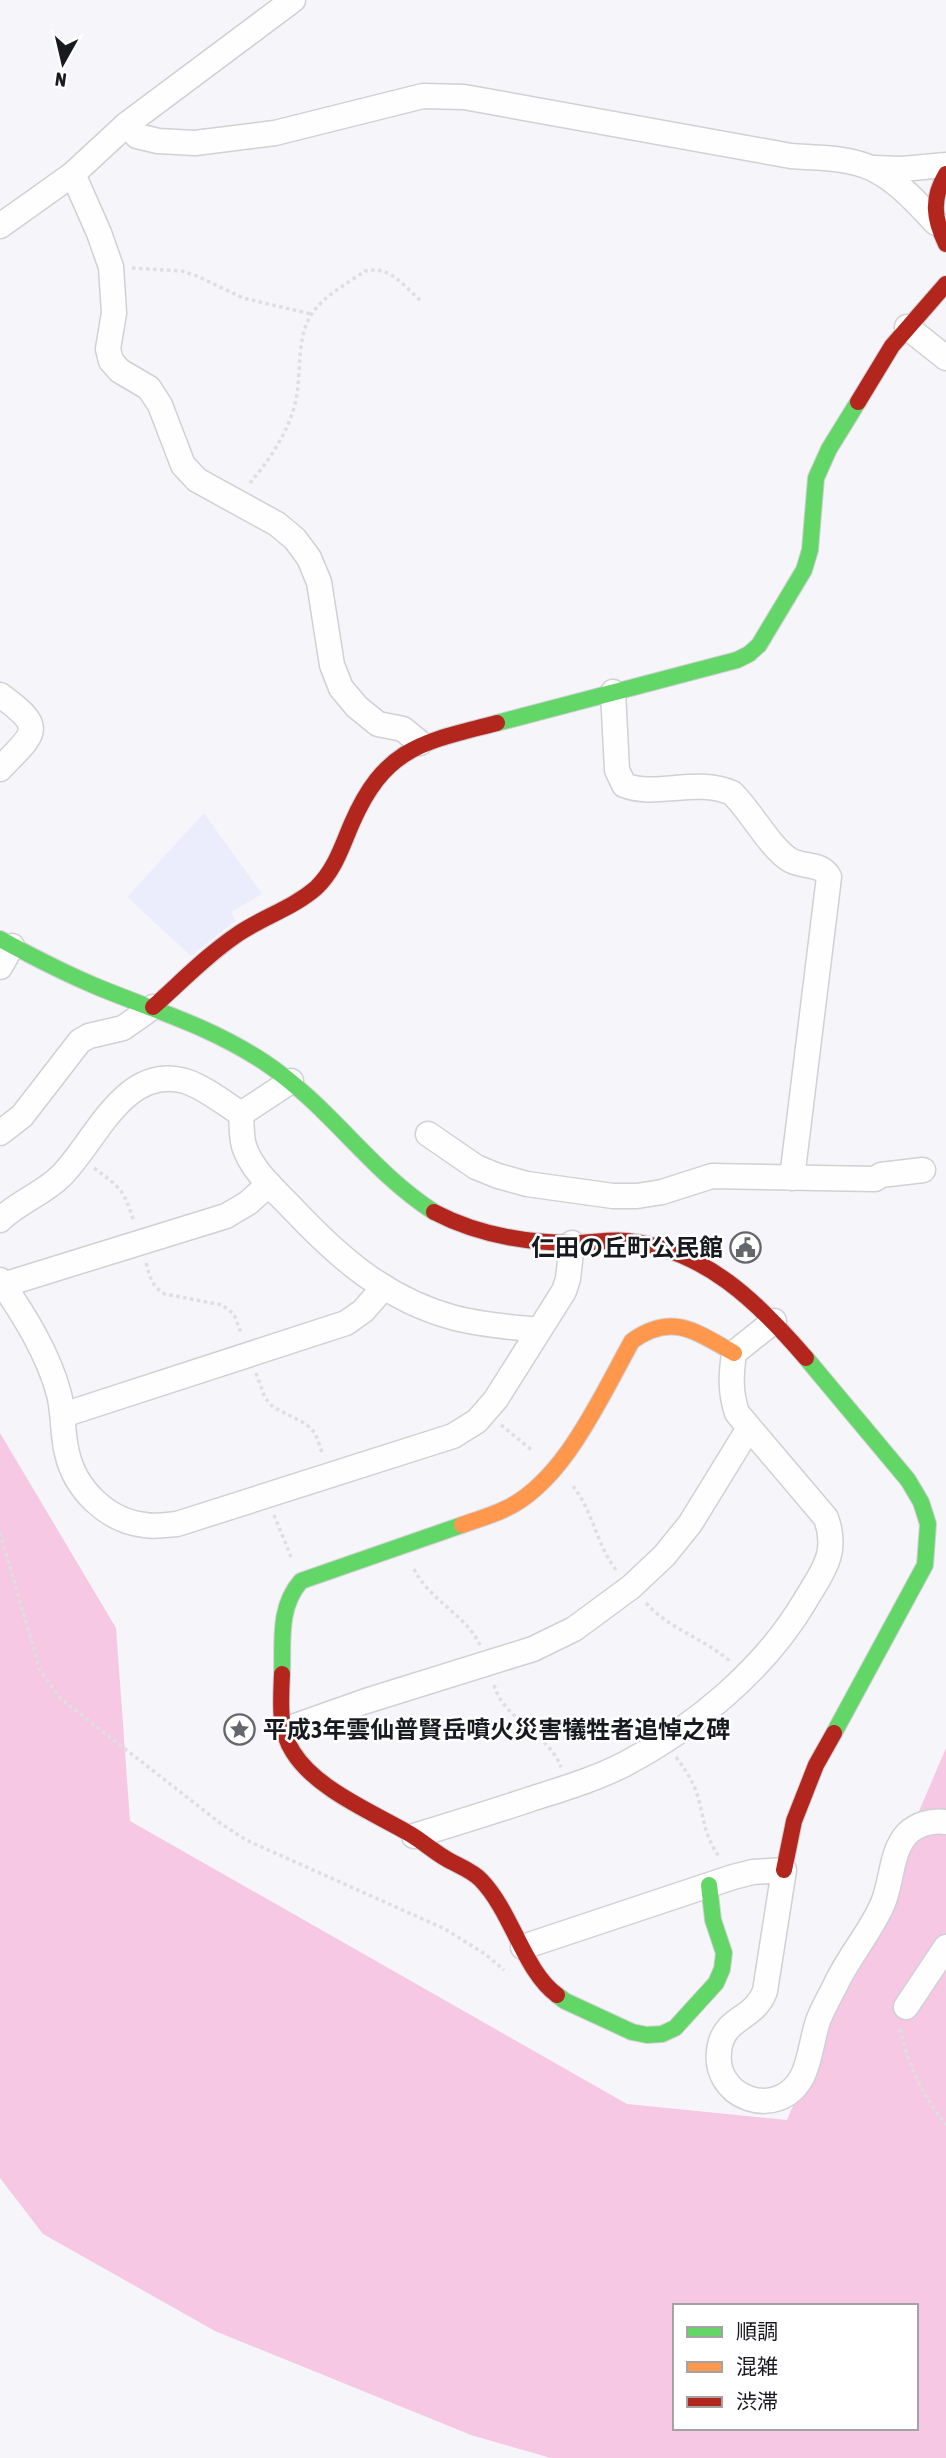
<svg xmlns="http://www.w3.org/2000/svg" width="946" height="2458" viewBox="0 0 946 2458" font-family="'Asap Condensed','Noto Sans JP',sans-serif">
<rect width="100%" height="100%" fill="#f5f5fa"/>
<!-- built -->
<path fill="#ebedfc" d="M204,813L262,894L231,912L235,921L191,956L127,897Z"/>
<!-- forest -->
<path fill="#f6c8e3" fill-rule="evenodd" d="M0,1433L116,1628L130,1821L627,2104L787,2120L946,1748V2458H551L471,2435L215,2331L43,2234L0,2178ZM675,2306H916V2428H675Z"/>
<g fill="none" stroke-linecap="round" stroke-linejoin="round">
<defs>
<g id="street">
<path d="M127,124L137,136L158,141L195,143L275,133L423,96L464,97L791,156C818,158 849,157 873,169C898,181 917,203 936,223"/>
<path d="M873,168L902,169L946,165"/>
<path d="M73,174L99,233L111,267L114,313L108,349L111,361L120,371L149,388L160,405L183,465L197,480L277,524L295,539L309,558L319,582L332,665L341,688L357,707L378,724L403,729L420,743"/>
<path d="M0,226L73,174L127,124L293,0"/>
<path d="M907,327L946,358"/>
<path d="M613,692L617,770L624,785C656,798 696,777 732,793C751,811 770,848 790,860C804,868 821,862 829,877L792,1178"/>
<path d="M0,695C47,729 35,732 0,769"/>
<path d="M0,967L12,946"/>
<path d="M291,1081L241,1114C242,1124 241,1136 244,1146C252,1171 275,1190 293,1209C339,1258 387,1300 455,1318C482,1325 511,1327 539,1330"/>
<path d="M0,1133L22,1116L80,1041L89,1036L123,1028L153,1007"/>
<path d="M428,1134L476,1167L498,1176L527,1184L613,1196H637L662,1192L712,1176L875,1179L881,1175L923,1170"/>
<path d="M0,1220C18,1202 43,1194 61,1176C96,1141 124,1064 185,1081C204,1087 224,1103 241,1114"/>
<path d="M0,1280C24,1315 48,1353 59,1394C64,1414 62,1433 67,1453C75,1489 107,1521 145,1525C155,1527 166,1525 177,1524L453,1436L477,1421L496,1399L564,1291L568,1279L572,1243"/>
<path d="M3,1285L226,1216L248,1203L269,1184"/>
<path d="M63,1415L346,1323L363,1311L384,1287"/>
<path d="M284,1730L366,1701L533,1649L574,1629L631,1587L664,1556L690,1524L749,1428"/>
<path d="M414,1836C453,1824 492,1812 531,1799C562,1789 596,1779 625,1764C695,1727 764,1670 805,1601C822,1572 839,1554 826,1518L737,1413C730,1392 731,1375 734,1353L774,1321"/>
<path d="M523,1947L733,1877L753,1872L784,1870L765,1991C755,2019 726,2017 720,2045C708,2099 780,2123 803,2075C810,2060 812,2041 817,2024C821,2011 829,1998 835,1986C848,1957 871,1932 883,1903C892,1882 891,1851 907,1834C917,1824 932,1820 946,1822"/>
<path d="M906,2007L946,1947"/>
</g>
<g id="fast">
<path d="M497,723L737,660L749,654L759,645L804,570L810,550L816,478L829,449L858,402"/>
<path d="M0,939C33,957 66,974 100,988C159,1012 209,1026 264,1062C330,1106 369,1170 434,1212"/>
<path d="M806,1358L908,1480L921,1502L928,1524L925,1565L834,1733"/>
<path d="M282,1674C283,1641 278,1607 301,1581L462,1525"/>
<path d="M557,1995L565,2001L632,2032L647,2035L662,2034L675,2028L716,1983L722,1969L724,1953L713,1920L709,1885"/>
</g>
<path id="slow" d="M462,1525C476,1520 490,1516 503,1510C564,1483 601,1396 632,1341C673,1312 696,1332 734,1353"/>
<g id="jam">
<path d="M946,174C931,199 934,219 946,244"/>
<path d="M858,402L892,346L946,284"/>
<path d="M153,1007C181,982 207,955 238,934C263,917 293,908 316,888C335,870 342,846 352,823C385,747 423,742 497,723"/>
<path d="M434,1212C478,1235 526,1243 574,1243C592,1243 610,1239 627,1241C704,1249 758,1302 806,1358"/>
<path d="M282,1674C281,1700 278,1729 293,1752C316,1789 372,1812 410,1834C422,1841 433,1851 445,1858C456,1865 472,1870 481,1880C512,1912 524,1971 557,1995"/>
<path d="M784,1870L794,1821L816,1765L834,1733"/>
</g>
</defs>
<!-- street casing -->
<use href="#street" stroke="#d0d0d5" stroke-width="27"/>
<!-- fast casing -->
<use href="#fast" stroke="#d0d0d5" stroke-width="18"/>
<!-- slow casing -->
<use href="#slow" stroke="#d0d0d5" stroke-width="18"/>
<!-- jam casing -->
<use href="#jam" stroke="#d0d0d5" stroke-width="18"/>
<!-- path -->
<g stroke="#dedfe0" stroke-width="3.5" stroke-dasharray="3.5 3.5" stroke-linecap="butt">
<path d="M132,268L182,271L197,276L243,298L311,314"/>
<path d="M250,483C271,458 292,427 297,394C301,368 297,338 311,315C322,297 348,283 365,271C389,265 403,285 420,300"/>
<path d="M94,1168C121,1188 124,1190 134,1222"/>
<path d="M146,1263C150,1277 152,1287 165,1294L222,1305L234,1314L241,1333"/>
<path d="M256,1373L265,1398L273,1407L306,1424L315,1433L323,1455"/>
<path d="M501,1425L533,1451"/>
<path d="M573,1486C594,1513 596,1545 617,1571"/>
<path d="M274,1515L291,1557"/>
<path d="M0,1533L40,1670L60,1698L220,1823L246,1840L445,1929L485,1954L504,1970"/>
<path d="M414,1569C429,1600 465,1614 480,1645"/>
<path d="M646,1603C669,1629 705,1639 731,1662"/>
<path d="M494,1685C504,1720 548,1733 561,1767"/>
<path d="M676,1757C684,1768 691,1778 696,1791C705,1817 702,1833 720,1858"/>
<path d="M900,2029C909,2067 922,2094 946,2125"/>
</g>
<!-- street -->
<use href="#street" stroke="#fefefe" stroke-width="24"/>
<!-- fast -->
<use href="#fast" stroke="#63d668" stroke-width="16"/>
<!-- slow -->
<use href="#slow" stroke="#ff974d" stroke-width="16"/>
<!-- jam -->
<use href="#jam" stroke="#b3261e" stroke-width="16"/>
</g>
<!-- icons -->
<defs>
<symbol id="civic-ring" viewBox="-11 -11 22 22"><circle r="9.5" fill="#fff" stroke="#66676c" stroke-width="1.5"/><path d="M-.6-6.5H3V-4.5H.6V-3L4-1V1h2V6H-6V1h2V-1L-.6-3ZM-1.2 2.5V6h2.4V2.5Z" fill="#66676c"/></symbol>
<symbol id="sight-ring" viewBox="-11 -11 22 22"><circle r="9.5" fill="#fff" stroke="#66676c" stroke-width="1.5"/><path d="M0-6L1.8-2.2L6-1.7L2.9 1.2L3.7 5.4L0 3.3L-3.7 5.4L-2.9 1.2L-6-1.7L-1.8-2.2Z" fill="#66676c"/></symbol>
</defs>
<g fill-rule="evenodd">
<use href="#civic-ring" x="728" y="1230" width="35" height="35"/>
<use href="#sight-ring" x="222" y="1712" width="35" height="35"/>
</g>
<g text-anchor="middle" stroke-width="5" stroke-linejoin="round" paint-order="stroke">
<!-- poi labels -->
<g font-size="24" font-weight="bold" fill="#191a1f" stroke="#fff" text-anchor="end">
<text x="723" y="1256">仁田の丘町公民館</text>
<text x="263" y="1738" text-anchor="start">平成3年雲仙普賢岳噴火災害犠牲者追悼之碑</text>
</g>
</g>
<!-- legend -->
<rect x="673" y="2304" width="245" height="126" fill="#ffffff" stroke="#a3a3a5" stroke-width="2"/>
<rect x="687" y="2327" width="35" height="10" fill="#63d668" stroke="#a3a3a5" stroke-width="2"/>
<text x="736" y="2339" font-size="21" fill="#191a1f">順調</text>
<rect x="687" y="2362" width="35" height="10" fill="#ff974d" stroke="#a3a3a5" stroke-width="2"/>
<text x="736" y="2374" font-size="21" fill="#191a1f">混雑</text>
<rect x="687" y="2397" width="35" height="10" fill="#b3261e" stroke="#a3a3a5" stroke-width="2"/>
<text x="736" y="2409" font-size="21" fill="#191a1f">渋滞</text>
<!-- north arrow -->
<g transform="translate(63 63) rotate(188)" stroke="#ffffff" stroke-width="5" paint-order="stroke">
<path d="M0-5L12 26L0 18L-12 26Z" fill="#191a1f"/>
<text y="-10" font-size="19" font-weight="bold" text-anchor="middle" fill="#191a1f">N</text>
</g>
</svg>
